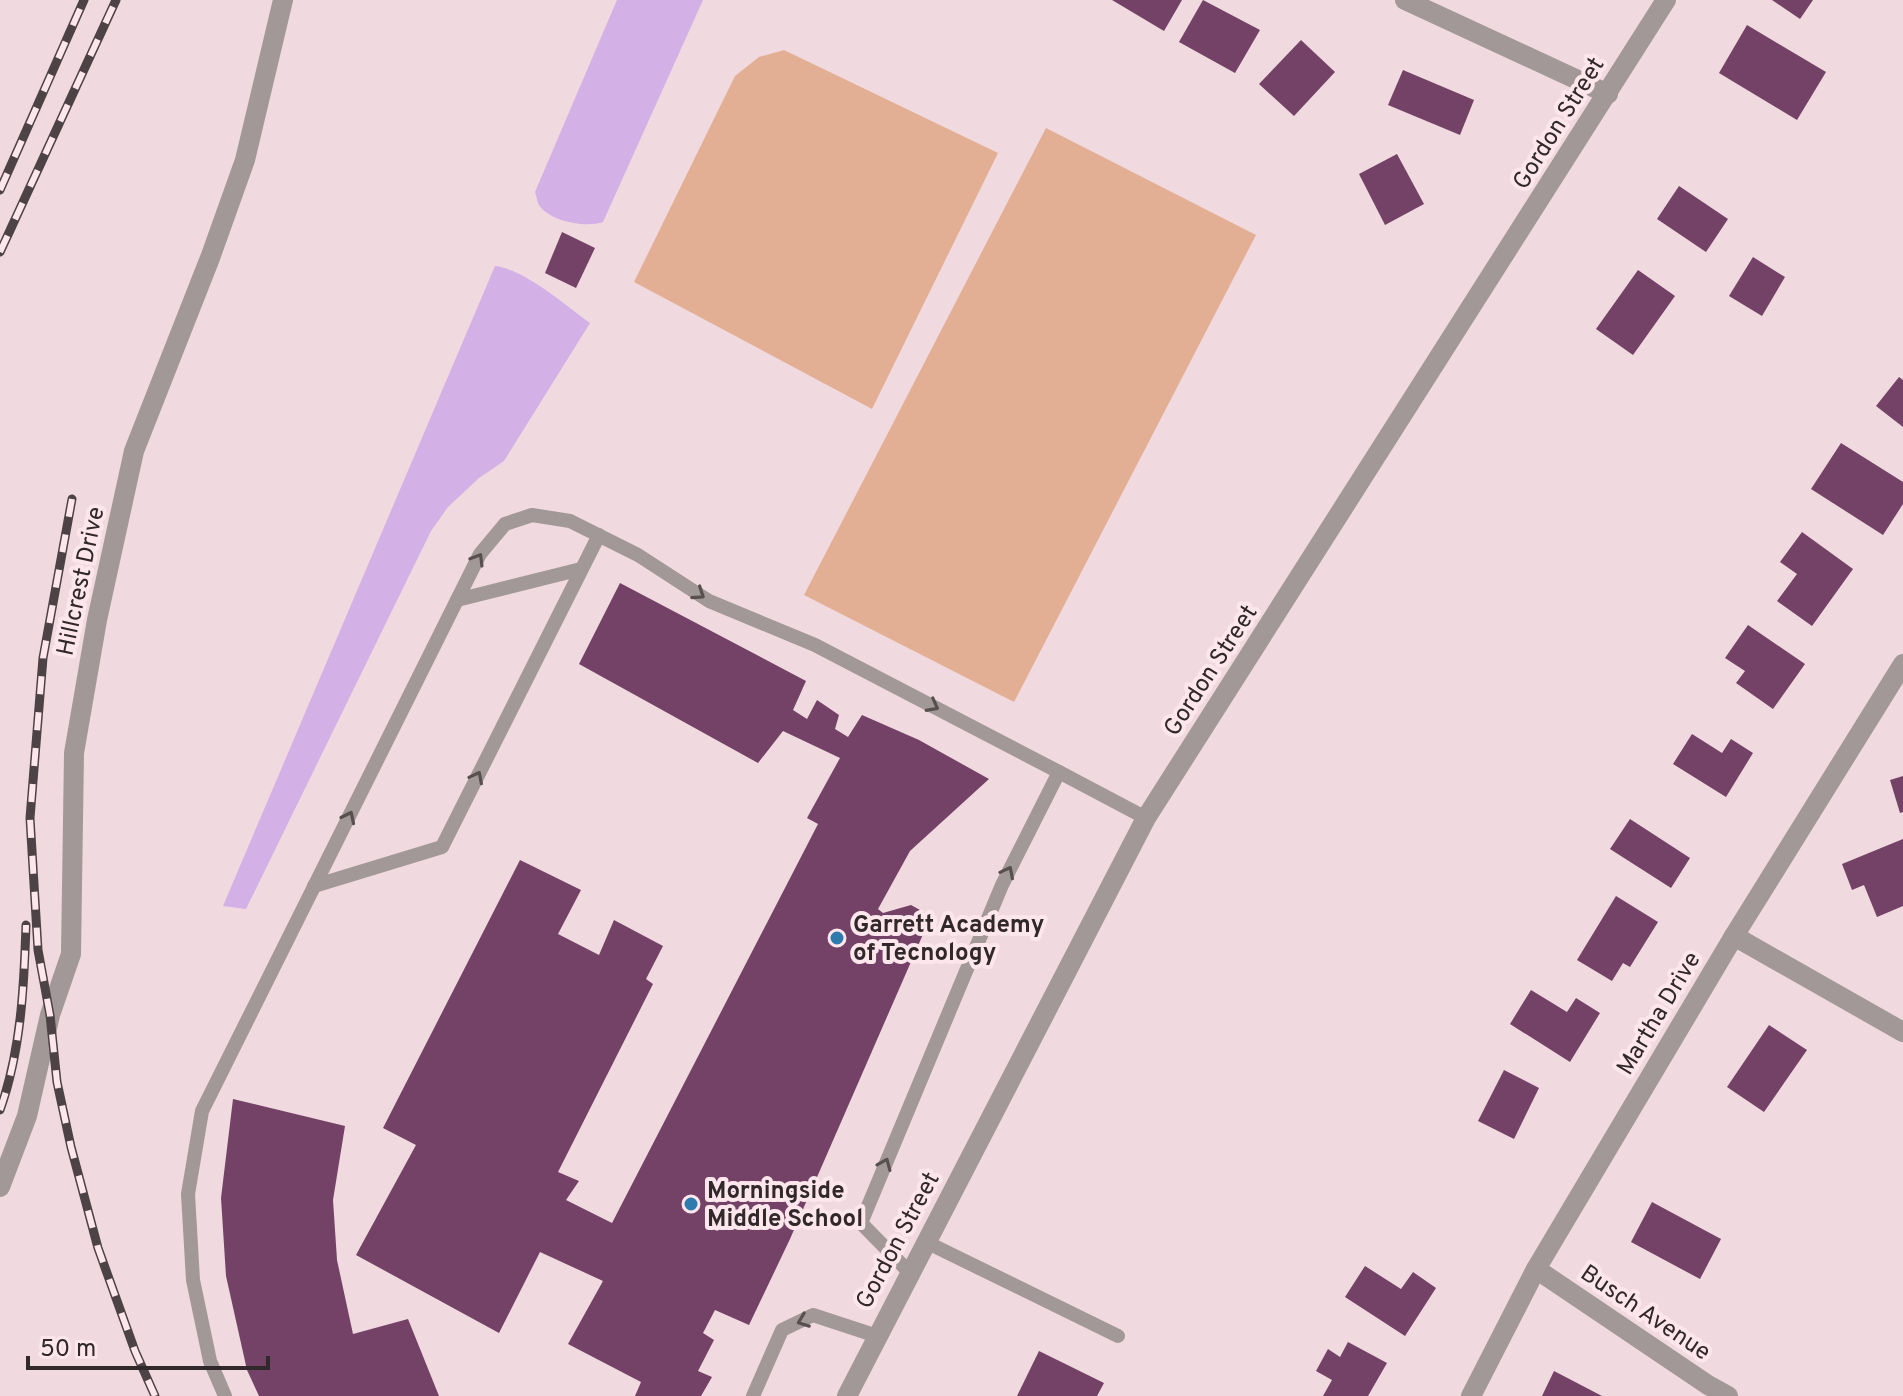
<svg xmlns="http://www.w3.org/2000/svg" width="1903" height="1396" viewBox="0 0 1903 1396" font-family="Overpass,sans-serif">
<rect width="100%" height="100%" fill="#f0d9df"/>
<!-- green -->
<g fill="#e3af94">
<path d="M784,50L998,153L872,409L634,282L735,76L759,57Z"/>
<path d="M1046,128L1256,235L1014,702L804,595Z"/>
</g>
<!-- water -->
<g fill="#d3b0e6">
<path d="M617,0H703L603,222C587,228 550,222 539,205C537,202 537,197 535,192Z"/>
<path d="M495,266C526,270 565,305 590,323L504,461L479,478L448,507L431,531L246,909L223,906Z"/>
</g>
<!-- building -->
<g fill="#734266">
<path d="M1112,0H1182L1164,31Z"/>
<path d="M1203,0L1260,30L1235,73L1179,42Z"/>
<path d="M1772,0H1813L1800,19Z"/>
<path d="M1747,25L1826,72L1797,120L1719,73Z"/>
<path d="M1301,40L1335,72L1294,116L1259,84Z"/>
<path d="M1403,70L1474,100L1460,135L1388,105Z"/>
<path d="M1397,154L1424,204L1385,225L1359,174Z"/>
<path d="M1679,186L1728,219L1706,252L1657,219Z"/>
<path d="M562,232L595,248L576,288L545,273Z"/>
<path d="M1753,257L1785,277L1762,316L1729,296Z"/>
<path d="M1638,270L1675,296L1633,355L1596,329Z"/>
<path d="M1899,377L1903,380V427L1876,406Z"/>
<path d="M1841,443L1903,482V504L1883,535L1811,489Z"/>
<path d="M1802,532L1853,569L1812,626L1777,601L1797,574L1780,562Z"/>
<path d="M620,583L806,681L793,710L807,719L817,700L839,715L835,729L848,737L862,715L919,740L989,779L910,851L878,909L883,913L911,905L931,916L790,1239L749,1325L715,1310L703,1333L714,1340L698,1371L712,1377L701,1396H635L641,1382L568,1344L603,1281L540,1252L499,1333L356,1255L416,1145L383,1128L520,860L581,890L558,934L599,955L614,920L663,946L646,979L653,984L558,1172L579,1181L566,1200L612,1223L818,824L807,818L840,758L783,731L758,763L579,664Z"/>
<path d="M1748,625L1805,664L1773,709L1736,683L1745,671L1725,658Z"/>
<path d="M1692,734L1722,753L1731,739L1753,753L1726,797L1673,764Z"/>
<path d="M1903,776V812L1900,813L1890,780Z"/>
<path d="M1630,819L1690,858L1671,888L1610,849Z"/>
<path d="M1903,839V906L1877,917L1864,885L1852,890L1842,864Z"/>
<path d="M1616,896L1658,922L1630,967L1623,963L1612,981L1577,960Z"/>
<path d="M1531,990L1567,1012L1576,998L1600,1013L1570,1062L1510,1024Z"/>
<path d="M1769,1025L1807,1050L1764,1112L1727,1087Z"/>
<path d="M1504,1070L1539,1088L1514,1139L1478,1121Z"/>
<path d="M233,1099L345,1126L333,1200L337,1260L353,1334L408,1319L439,1396H259L247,1370L226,1276L221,1198Z"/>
<path d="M1652,1202L1721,1239L1700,1279L1631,1242Z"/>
<path d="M1365,1266L1401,1289L1413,1272L1436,1288L1405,1336L1345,1297Z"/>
<path d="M1348,1342L1387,1363L1368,1396H1323L1332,1380L1316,1371L1328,1349L1340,1357Z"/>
<path d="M1039,1351L1104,1383L1097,1396H1017Z"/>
<path d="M1554,1371L1602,1396H1542Z"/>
</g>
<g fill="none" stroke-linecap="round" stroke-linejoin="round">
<!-- service -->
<g stroke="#a29897" stroke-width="14">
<path d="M457,600L581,569"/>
<path d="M314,886L442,847L599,535"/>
<path d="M926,1242L1118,1336"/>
<path d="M910,1273L861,1223L1002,885L1059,772L1146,818"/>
<path d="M225,1396L210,1361L193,1280L188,1194L202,1111L480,554L505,524L532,515L570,521L638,555L709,601L815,645L1059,772"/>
<path d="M753,1396L782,1330L813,1315L877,1336"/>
</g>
<!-- minor -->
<g stroke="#a29897" stroke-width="20">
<path d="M1405,0L1608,94"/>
<path d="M1734,936L1903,1032"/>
<path d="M0,1187L27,1116L50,1015L71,954L74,753L97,620L134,451L210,258L245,160L283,0"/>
<path d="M1536,1269L1708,1385L1728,1396"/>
<path d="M847,1396L1146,818L1666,0"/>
</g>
<!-- tertiary -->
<path stroke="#a29897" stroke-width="20" d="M1471,1396L1536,1269L1734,936L1903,664"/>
<defs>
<g id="rail">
<path d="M0,190L84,0"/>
<path d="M0,252L116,0"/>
<path d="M72,499L43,658L30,818L38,950L50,1015L57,1082L71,1147L98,1248L135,1351L155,1396"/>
<path d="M0,1110C21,1051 24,987 26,925"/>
</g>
</defs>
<!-- rail casing -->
<use href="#rail" stroke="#4d4346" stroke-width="9"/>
<!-- rail -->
<use href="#rail" stroke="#fee7ec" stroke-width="6" stroke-dasharray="18" stroke-linecap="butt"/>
</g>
<!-- one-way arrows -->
<defs><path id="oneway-chevron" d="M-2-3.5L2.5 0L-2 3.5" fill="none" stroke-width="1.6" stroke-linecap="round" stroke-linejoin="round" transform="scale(2)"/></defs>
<g stroke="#584f50">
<use href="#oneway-chevron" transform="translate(478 559) rotate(-59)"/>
<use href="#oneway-chevron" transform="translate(699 594) rotate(34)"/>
<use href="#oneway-chevron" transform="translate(933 706) rotate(28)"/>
<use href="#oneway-chevron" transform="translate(477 777) rotate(-63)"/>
<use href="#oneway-chevron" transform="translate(349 817) rotate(-64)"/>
<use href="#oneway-chevron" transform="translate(1008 872) rotate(-63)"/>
<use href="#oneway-chevron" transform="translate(885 1164) rotate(-67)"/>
<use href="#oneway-chevron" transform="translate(803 1321) rotate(159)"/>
</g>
<!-- markers -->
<g fill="#307bae" stroke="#fee7ec" stroke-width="3">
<circle cx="837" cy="938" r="8"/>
<circle cx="691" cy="1204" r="8"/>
</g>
<g text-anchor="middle" stroke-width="8" stroke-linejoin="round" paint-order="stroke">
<!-- street labels -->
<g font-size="24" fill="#30282a" stroke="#fee7ec">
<text transform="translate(1558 123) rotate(-58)" y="8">Gordon Street</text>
<text transform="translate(80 581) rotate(-78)" y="8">Hillcrest Drive</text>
<text transform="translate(1210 670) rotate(-57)" y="8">Gordon Street</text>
<text transform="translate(1658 1013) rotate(-59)" y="8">Martha Drive</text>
<text transform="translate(897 1240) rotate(-62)" y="8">Gordon Street</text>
<text transform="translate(1646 1312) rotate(34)" y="8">Busch Avenue</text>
</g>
<!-- poi labels -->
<g font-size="24" font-weight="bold" fill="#30282a" stroke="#fee7ec" text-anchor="start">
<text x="853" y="932">Garrett Academy<tspan x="853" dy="28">of Tecnology</tspan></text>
<text x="707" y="1198">Morningside<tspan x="707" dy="28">Middle School</tspan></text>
</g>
</g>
<!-- scale -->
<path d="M28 1356v12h240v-12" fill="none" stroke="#30282a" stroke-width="4"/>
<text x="40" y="1356" font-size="24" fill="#30282a" stroke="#fee7ec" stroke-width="6" paint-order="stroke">50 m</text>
</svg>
